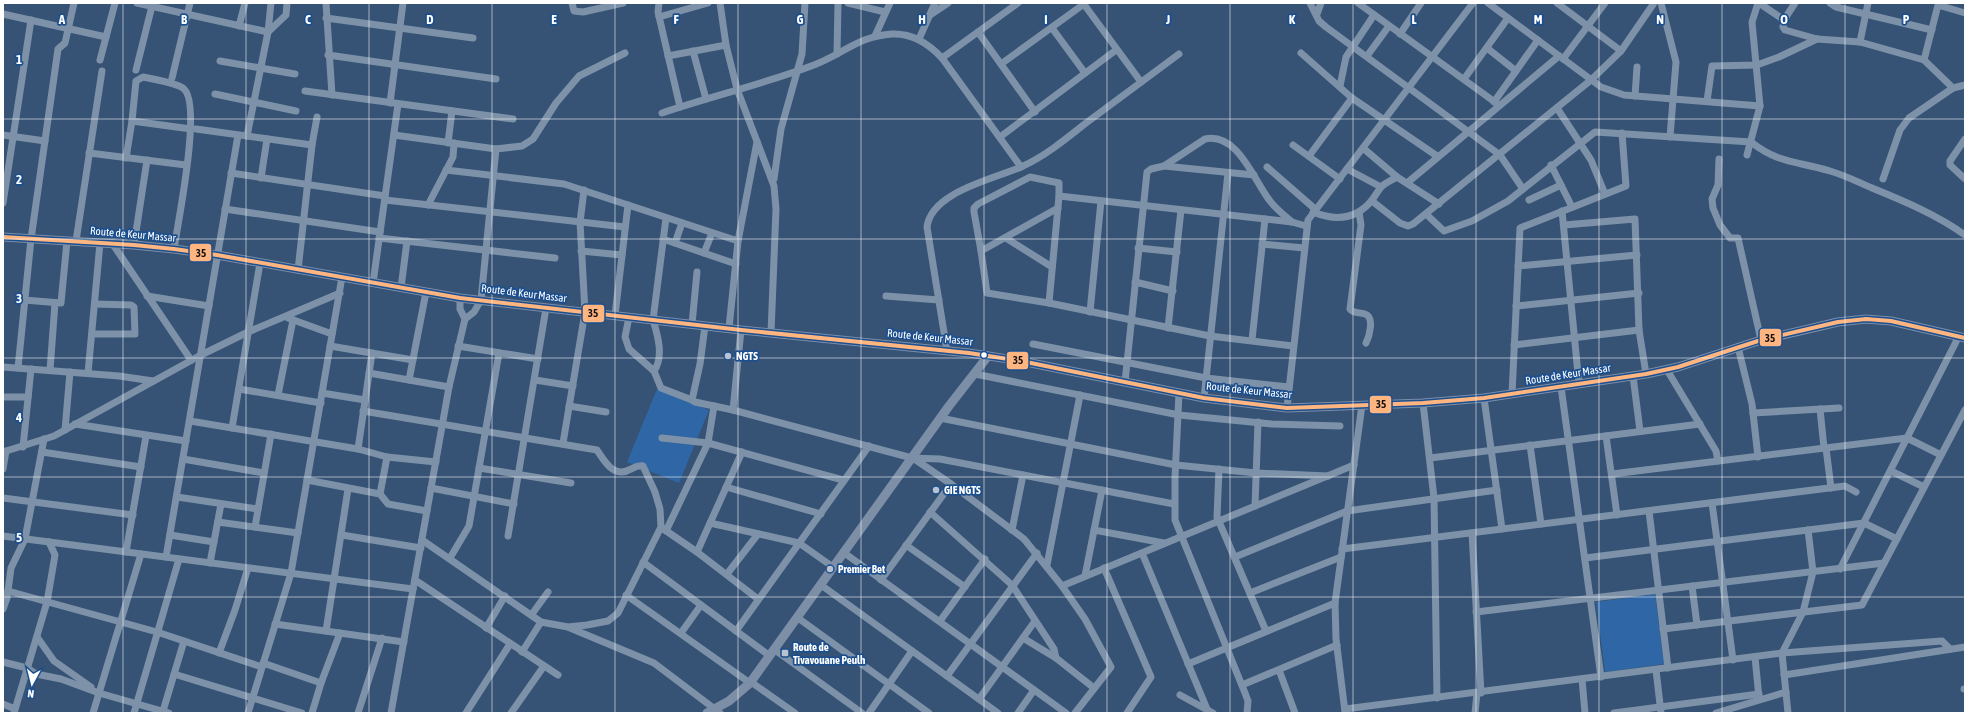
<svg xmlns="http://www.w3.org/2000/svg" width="1968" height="716" viewBox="0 0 1968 716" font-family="'Asap Condensed',sans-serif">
<rect width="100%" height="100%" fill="#365274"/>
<!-- park -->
<g fill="#2f66a5">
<path d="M657,389L709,410L679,483L627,462Z"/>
<path d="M1655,594L1664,664L1605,672L1596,602Z"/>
</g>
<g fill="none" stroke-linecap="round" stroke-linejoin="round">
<!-- minor -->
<g stroke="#7d92a8" stroke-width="7">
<path d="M137,3L268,32L286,15L287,3"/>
<path d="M326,3L332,95"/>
<path d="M572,3L574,11L583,12L623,3"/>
<path d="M659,3L658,12L680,107"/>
<path d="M720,3L726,45L737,89L774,186L776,209L771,333"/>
<path d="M848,3L885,12"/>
<path d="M1083,3L1141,82"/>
<path d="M1310,3L1319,21L1326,27L1500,155L1523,189"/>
<path d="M1358,3L1499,105"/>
<path d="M1488,3L1601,87L1624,95L1760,106"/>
<path d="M1557,3L1621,51"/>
<path d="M1661,3L1676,62L1670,137"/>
<path d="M1759,3L1784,20"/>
<path d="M1795,3L1784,20L1783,27L1785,30L1817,39L1860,42L1924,60L1953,88"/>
<path d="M1830,3L1836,7L1932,30"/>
<path d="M3,14L106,37"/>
<path d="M1317,14L1321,3"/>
<path d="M930,15L948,3"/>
<path d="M659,17L708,3"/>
<path d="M326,18L473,38"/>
<path d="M239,26L245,3"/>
<path d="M1052,28L1085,73"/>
<path d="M978,32L1035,112"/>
<path d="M1400,34L1421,3"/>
<path d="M875,36L890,3"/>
<path d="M919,39L935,3"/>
<path d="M1860,42L1868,3"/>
<path d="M1487,48L1516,71"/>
<path d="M693,51L706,99"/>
<path d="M1301,53L1352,98L1437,156"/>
<path d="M837,54L838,3"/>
<path d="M328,55L496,79"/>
<path d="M668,56L726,45"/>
<path d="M1367,56L1389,26"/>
<path d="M942,58L1018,3"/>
<path d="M1563,59L1605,3"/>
<path d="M100,60L115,3"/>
<path d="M1924,60L1938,5L1965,13"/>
<path d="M220,61L295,74"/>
<path d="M1001,64L1084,4"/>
<path d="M136,70L152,6"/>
<path d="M172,78L190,3"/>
<path d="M1464,79L1508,18"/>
<path d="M1340,86L1346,57L1374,15"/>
<path d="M305,91L513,119"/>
<path d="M215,94L296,111"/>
<path d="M1635,96L1637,67"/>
<path d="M1707,101L1712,66L1757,65L1779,57L1817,39"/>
<path d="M1494,102L1538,40"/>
<path d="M390,103L403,3"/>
<path d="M1557,108L1591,160L1605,194"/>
<path d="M662,113C712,96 764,84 814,65C843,54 859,36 892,34C913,33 929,44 942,58L1021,167"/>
<path d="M132,121L191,129"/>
<path d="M196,129L312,145L317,117"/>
<path d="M3,135L45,141"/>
<path d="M394,135L496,149L522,146L533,139L556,103L579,76L625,53"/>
<path d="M247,136L268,32L271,3"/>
<path d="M1000,137L1116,50"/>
<path d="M1965,139L1950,161V165L1965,179"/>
<path d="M448,143L452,111"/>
<path d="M1293,145L1340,179"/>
<path d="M1363,148L1397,177L1439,204"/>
<path d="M89,153L186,165"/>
<path d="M1747,155L1760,106L1752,22L1758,3"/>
<path d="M1309,156L1352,98"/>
<path d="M126,158L132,121L136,81L143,77C152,79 178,83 184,89C202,105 178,222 174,249"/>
<path d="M1719,159L1718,185L1712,199L1713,208L1720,225L1730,238H1738L1761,340"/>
<path d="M1551,165L1572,207"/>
<path d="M1164,166L1254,175"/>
<path d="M1267,167L1315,209"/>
<path d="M1347,169L1381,187"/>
<path d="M446,170L564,184L738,241"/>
<path d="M231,173L385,196"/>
<path d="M261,178L267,139"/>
<path d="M774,179L781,129L802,54L805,3"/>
<path d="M1883,179L1900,130L1909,118L1953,88L1965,85"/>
<path d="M1407,183L1559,56"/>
<path d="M385,200L625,227"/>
<path d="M1529,200L1561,185"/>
<path d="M1372,201L1400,223L1408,226L1413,224L1591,80L1621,51L1654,3"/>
<path d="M3,203L31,20"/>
<path d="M428,205L453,157L454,143"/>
<path d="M225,209L380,232"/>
<path d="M1562,211L1579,384"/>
<path d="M1313,212C1335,221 1356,220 1372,200C1375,196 1378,191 1381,187C1385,183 1392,180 1397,177"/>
<path d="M1359,212L1361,225L1350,309C1354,314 1359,312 1365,314C1375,317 1369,337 1366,343"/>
<path d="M1426,214L1444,231L1472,221L1508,201L1595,132L1751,142C1779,164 1797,161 1830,171C1844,175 1858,182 1872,188C1904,201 1937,215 1965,235"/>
<path d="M1564,225L1635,219L1639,330L1646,374"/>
<path d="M379,238L555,258"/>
<path d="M1006,238L1052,267"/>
<path d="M663,239L736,264"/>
<path d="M76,241L102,71"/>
<path d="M112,243L191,360"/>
<path d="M675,243L682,223"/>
<path d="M1262,244L1304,248"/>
<path d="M134,245L147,160"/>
<path d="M1138,248L1177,252"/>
<path d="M581,251L622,255"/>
<path d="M981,251L974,212V208L978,204L1030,177L1059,183V196"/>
<path d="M704,253L712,233"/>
<path d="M1518,266L1637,255"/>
<path d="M298,270L312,145"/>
<path d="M1135,282L1173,291"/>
<path d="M373,283L398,104"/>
<path d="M401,288L407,241"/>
<path d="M147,296L209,306"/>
<path d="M886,296L939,300"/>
<path d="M24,300L61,303L67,241"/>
<path d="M1049,303L987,293L981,251L1058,208"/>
<path d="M1516,306L1639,293"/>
<path d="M1090,312L1101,201"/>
<path d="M615,315L628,205"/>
<path d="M629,317L625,337L629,349L654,371L661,388L692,400"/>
<path d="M288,318L332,334"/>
<path d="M465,319L474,312L481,300L496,149"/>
<path d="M692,324L697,272"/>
<path d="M705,326L700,364L692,400L695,402L733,410L912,458L940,459L1174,504"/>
<path d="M729,328L738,241L757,142"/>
<path d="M1168,328L1181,210"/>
<path d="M92,334H135L134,307L131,305L95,304"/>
<path d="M1252,340L1265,219"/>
<path d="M1033,344L1206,378L1289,387"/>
<path d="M1514,345L1639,330"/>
<path d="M330,346L413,360"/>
<path d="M458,346L538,359"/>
<path d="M1293,346L1210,336L1049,303L1059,196L1292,222L1306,226"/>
<path d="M1738,347L1752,404L1758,457"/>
<path d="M947,351L927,227C931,192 994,179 1021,167C1044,157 1066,139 1086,123C1117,100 1148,77 1179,54"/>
<path d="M3,367L119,376L153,381"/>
<path d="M18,368L31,239L58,49L65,43L74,3"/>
<path d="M50,370L55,303"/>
<path d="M1667,370L1716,451L1718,461"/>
<path d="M654,371C664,357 658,336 653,320L666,218"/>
<path d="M88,373L100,243"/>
<path d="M369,373L449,387"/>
<path d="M975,374L1179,415L1272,424L1340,426"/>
<path d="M1633,376L1640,431"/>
<path d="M409,380L426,292"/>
<path d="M535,380L573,386"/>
<path d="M1125,382L1147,172L1151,169L1164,166L1205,139C1238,132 1254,181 1270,201C1276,209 1284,215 1292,222"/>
<path d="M1561,387L1601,677"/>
<path d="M239,389L321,403"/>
<path d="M322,393L365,400"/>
<path d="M1179,393L1175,477V520L1245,693L1248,701L1247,713"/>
<path d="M1512,394L1520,228L1626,186L1622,133"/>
<path d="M278,395L293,320"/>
<path d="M3,397H28"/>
<path d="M1204,398L1228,173"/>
<path d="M1484,398L1502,529"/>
<path d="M1423,403L1434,498L1437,698"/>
<path d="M569,406L606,412"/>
<path d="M1287,408L1308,220L1473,3"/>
<path d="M1820,409L1824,448"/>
<path d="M733,410L741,330"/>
<path d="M363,411L597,450C605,462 614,479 631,469C635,467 638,465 643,466L655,492L660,509L661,527L618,613L608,621L587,625L568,627L541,622L422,540"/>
<path d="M1753,413L1839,408"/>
<path d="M940,418L1176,465L1256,473L1328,476"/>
<path d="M190,421L358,449L387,457L436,462"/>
<path d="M75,424L186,441"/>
<path d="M232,428L260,263"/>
<path d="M65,430L70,372"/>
<path d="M1606,436L1617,515"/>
<path d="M662,438L708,443L843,480"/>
<path d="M563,443L585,312L580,222L584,190"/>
<path d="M1530,445L1541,524"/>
<path d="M23,447L31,369"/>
<path d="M1826,448L1831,488"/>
<path d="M358,449L372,353"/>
<path d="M3,452L54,436L201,355L248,332L340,293"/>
<path d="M42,452L141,467"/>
<path d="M913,458L951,484L1024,539L1062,586L1085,619L1111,667L1075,713"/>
<path d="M1430,458L1700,424"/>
<path d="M183,459L264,473"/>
<path d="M479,468L571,483"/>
<path d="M3,469L6,451"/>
<path d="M1219,469L1217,517L1266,631"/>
<path d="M1891,471L1924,487"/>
<path d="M1612,474L1907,438L1941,455"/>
<path d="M307,480L380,494L388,504L427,511"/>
<path d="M726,487L821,514"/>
<path d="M431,488L514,504"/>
<path d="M380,494L387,457"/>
<path d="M177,497L258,509"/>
<path d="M3,498L133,515"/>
<path d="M1712,503L1733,660"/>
<path d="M1255,506L1258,422"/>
<path d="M1649,511L1668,668"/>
<path d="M930,512L1012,585L1054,649L1056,658"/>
<path d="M218,522L298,533"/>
<path d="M710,523L799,543L833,567"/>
<path d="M255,527L271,434"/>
<path d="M662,528L697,552L758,599"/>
<path d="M1012,530L1023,475"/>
<path d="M1094,530L1164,543"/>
<path d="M666,531L708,443L714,406"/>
<path d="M1472,533L1481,693"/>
<path d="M170,535L214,542"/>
<path d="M342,535L421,548"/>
<path d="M3,536L413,589"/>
<path d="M508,536L546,308"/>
<path d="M906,545L965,587"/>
<path d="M1342,549L1845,486L1856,492"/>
<path d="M126,552L146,436"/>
<path d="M697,552L742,452"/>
<path d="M843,552L1066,713"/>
<path d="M1142,553L1207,709"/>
<path d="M166,557L238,135"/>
<path d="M1235,557L1347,511L1497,490"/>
<path d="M450,558L469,526L499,353"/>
<path d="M1585,558L1864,523L1897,539"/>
<path d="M643,562L770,656"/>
<path d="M210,563L221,504"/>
<path d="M1047,565L1080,395"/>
<path d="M1104,568L1151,677L1127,713"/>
<path d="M1840,569L1959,336"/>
<path d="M727,574L758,534"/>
<path d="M1085,576L1102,490"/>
<path d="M415,580L558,675"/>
<path d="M881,580L951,484"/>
<path d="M821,585L998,713"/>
<path d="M1062,586L1354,465"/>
<path d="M1692,586L1697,625"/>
<path d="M8,591L157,632L262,667"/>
<path d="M1250,593L1341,557"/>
<path d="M626,595L750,683"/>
<path d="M3,609L7,598L11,568L25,539L44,439"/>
<path d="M1476,612L1884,563"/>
<path d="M532,614L548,592"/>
<path d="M798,618L929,713"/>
<path d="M940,621L985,559"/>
<path d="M275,624L404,642"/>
<path d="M486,628L505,596"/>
<path d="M570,628L654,663L720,713"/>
<path d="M1663,629L1862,605L1965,410"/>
<path d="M326,631L348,489"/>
<path d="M736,631L869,446"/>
<path d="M681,633L701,605"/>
<path d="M37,637L54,661L91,687"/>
<path d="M1023,638L1056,658L1094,688"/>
<path d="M775,650L862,713"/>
<path d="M522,652L541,622"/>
<path d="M219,653L235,610L248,568"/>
<path d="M1755,657L1759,698"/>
<path d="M3,662L27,668L36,674L61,679L99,693L169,713"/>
<path d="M263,663L321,683"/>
<path d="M1188,664L1335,603"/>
<path d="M1279,670L1295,713"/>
<path d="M1656,670L1661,713"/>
<path d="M174,674L302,713"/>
<path d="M1784,675L1965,647"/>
<path d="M947,676L1037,553"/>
<path d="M1582,679L1585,713"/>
<path d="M751,682L795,713"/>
<path d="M1242,685L1337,645"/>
<path d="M1964,689H1965"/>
<path d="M1180,695L1213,713"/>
<path d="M979,699L1035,621"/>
<path d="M3,704L15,709"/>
<path d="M1345,709L1782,653L1942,641L1950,649"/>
<path d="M163,711L184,641"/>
<path d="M1345,712L1336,639L1335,603L1362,405"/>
<path d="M14,713L47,602L55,555L49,542"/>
<path d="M93,713L141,554"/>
<path d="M134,713L179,559"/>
<path d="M248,713L291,573L342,277"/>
<path d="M312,713L321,683L340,633"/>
<path d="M358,713L382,638"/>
<path d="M391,713L449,387L465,319L460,309V298"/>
<path d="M466,713L510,644"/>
<path d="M511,713L544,666"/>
<path d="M869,713L912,651"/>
<path d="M1018,713L1034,690"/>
<path d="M1475,713L1477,693"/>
<path d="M1614,713L1759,694"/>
<path d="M1716,713L1786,692"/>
<path d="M1788,713L1782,653L1803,612L1813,572L1808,530"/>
</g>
<!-- major -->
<g stroke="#7d8ea7" stroke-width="9">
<path d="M3,237L134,245L174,249L217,255L460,298L741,330L969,353L1021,361L1204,398L1287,408L1423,403L1484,398L1646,374L1678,367L1761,340L1838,322L1866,319L1891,321L1965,338"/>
<path d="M707,713L729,701L750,683L949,406L988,356"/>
</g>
<defs>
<path id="bus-1" d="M3,237L134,245L174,249L217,255L460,298L741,330L969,353L1021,361L1204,398L1287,408L1423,403L1484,398L1646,374L1678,367L1761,340L1838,322L1866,319L1891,321L1965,338"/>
</defs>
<!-- bus-1 casing -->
<use href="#bus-1" stroke="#1b4f8f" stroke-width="7"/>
<!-- bus-1 -->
<use href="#bus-1" stroke="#ffb580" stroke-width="4"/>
</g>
<!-- grid -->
<path fill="none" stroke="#fff" stroke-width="1" stroke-opacity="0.55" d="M123,3V713M246,3V713M369,3V713M492,3V713M615,3V713M738,3V713M861,3V713M984,3V713M1107,3V713M1230,3V713M1353,3V713M1476,3V713M1599,3V713M1722,3V713M1845,3V713M3,119H1965M3,239H1965M3,358H1965M3,477H1965M3,597H1965"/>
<!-- markers -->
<circle fill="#fff" stroke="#1b4f8f" stroke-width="1.5" cx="984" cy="355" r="3.5"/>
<g fill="#b9c2ce" stroke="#1b4f8f" stroke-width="1.5">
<circle cx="728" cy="356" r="4"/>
<circle cx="936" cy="490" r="4"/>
<circle cx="830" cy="569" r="4"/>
<rect x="781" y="649" width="8" height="8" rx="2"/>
</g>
<g text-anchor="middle" stroke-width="3.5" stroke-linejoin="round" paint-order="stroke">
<!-- street labels -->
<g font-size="11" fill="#fff" stroke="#1b4f8f">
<text transform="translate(133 234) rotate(5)" y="4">Route de Keur Massar</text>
<text transform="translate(524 293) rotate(7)" y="4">Route de Keur Massar</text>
<text transform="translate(930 337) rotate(6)" y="4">Route de Keur Massar</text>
<text transform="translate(1568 374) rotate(-9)" y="4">Route de Keur Massar</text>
<text transform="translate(1249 390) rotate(6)" y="4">Route de Keur Massar</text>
</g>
<!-- poi labels -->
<g font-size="11" font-weight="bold" fill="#fff" stroke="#1b4f8f" text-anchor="start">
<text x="736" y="360">NGTS</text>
<text x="944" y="494">GIE NGTS</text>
<text x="838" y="573">Premier Bet</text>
<text x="793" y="651">Route de<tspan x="793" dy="13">Tivavouane Peulh</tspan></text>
</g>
</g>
<g font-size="13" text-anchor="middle" font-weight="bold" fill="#fff" stroke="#1b4f8f" stroke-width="3.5" stroke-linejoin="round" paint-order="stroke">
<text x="62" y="24">A</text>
<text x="184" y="24">B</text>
<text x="308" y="24">C</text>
<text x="430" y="24">D</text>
<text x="554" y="24">E</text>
<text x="676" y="24">F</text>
<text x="800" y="24">G</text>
<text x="922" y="24">H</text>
<text x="1046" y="24">I</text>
<text x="1168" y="24">J</text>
<text x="1292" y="24">K</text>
<text x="1414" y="24">L</text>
<text x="1538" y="24">M</text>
<text x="1660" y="24">N</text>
<text x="1784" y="24">O</text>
<text x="1906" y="24">P</text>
<text x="19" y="64">1</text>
<text x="19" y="184">2</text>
<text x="19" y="303">3</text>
<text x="19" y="422">4</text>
<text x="19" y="542">5</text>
</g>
<g stroke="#1b4f8f" stroke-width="1.5">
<rect x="189" y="243" width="23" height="19" rx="4" fill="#ffb580"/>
<rect x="582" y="304" width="23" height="19" rx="4" fill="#ffb580"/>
<rect x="1759" y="328" width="23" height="19" rx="4" fill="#ffb580"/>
<rect x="1006" y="351" width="23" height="19" rx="4" fill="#ffb580"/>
<rect x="1369" y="395" width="23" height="19" rx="4" fill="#ffb580"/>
</g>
<g font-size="11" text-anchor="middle" font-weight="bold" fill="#111">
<text x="201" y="257">35</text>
<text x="593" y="317">35</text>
<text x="1770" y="342">35</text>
<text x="1018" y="364">35</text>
<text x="1381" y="408">35</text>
</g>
<!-- border -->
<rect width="1968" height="716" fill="none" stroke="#ffffff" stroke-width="8"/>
<!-- north arrow -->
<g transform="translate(32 684) rotate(187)" stroke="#1b4f8f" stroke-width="3" paint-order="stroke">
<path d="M0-3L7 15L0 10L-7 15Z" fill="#ffffff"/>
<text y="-6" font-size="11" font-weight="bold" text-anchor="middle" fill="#ffffff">N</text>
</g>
</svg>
